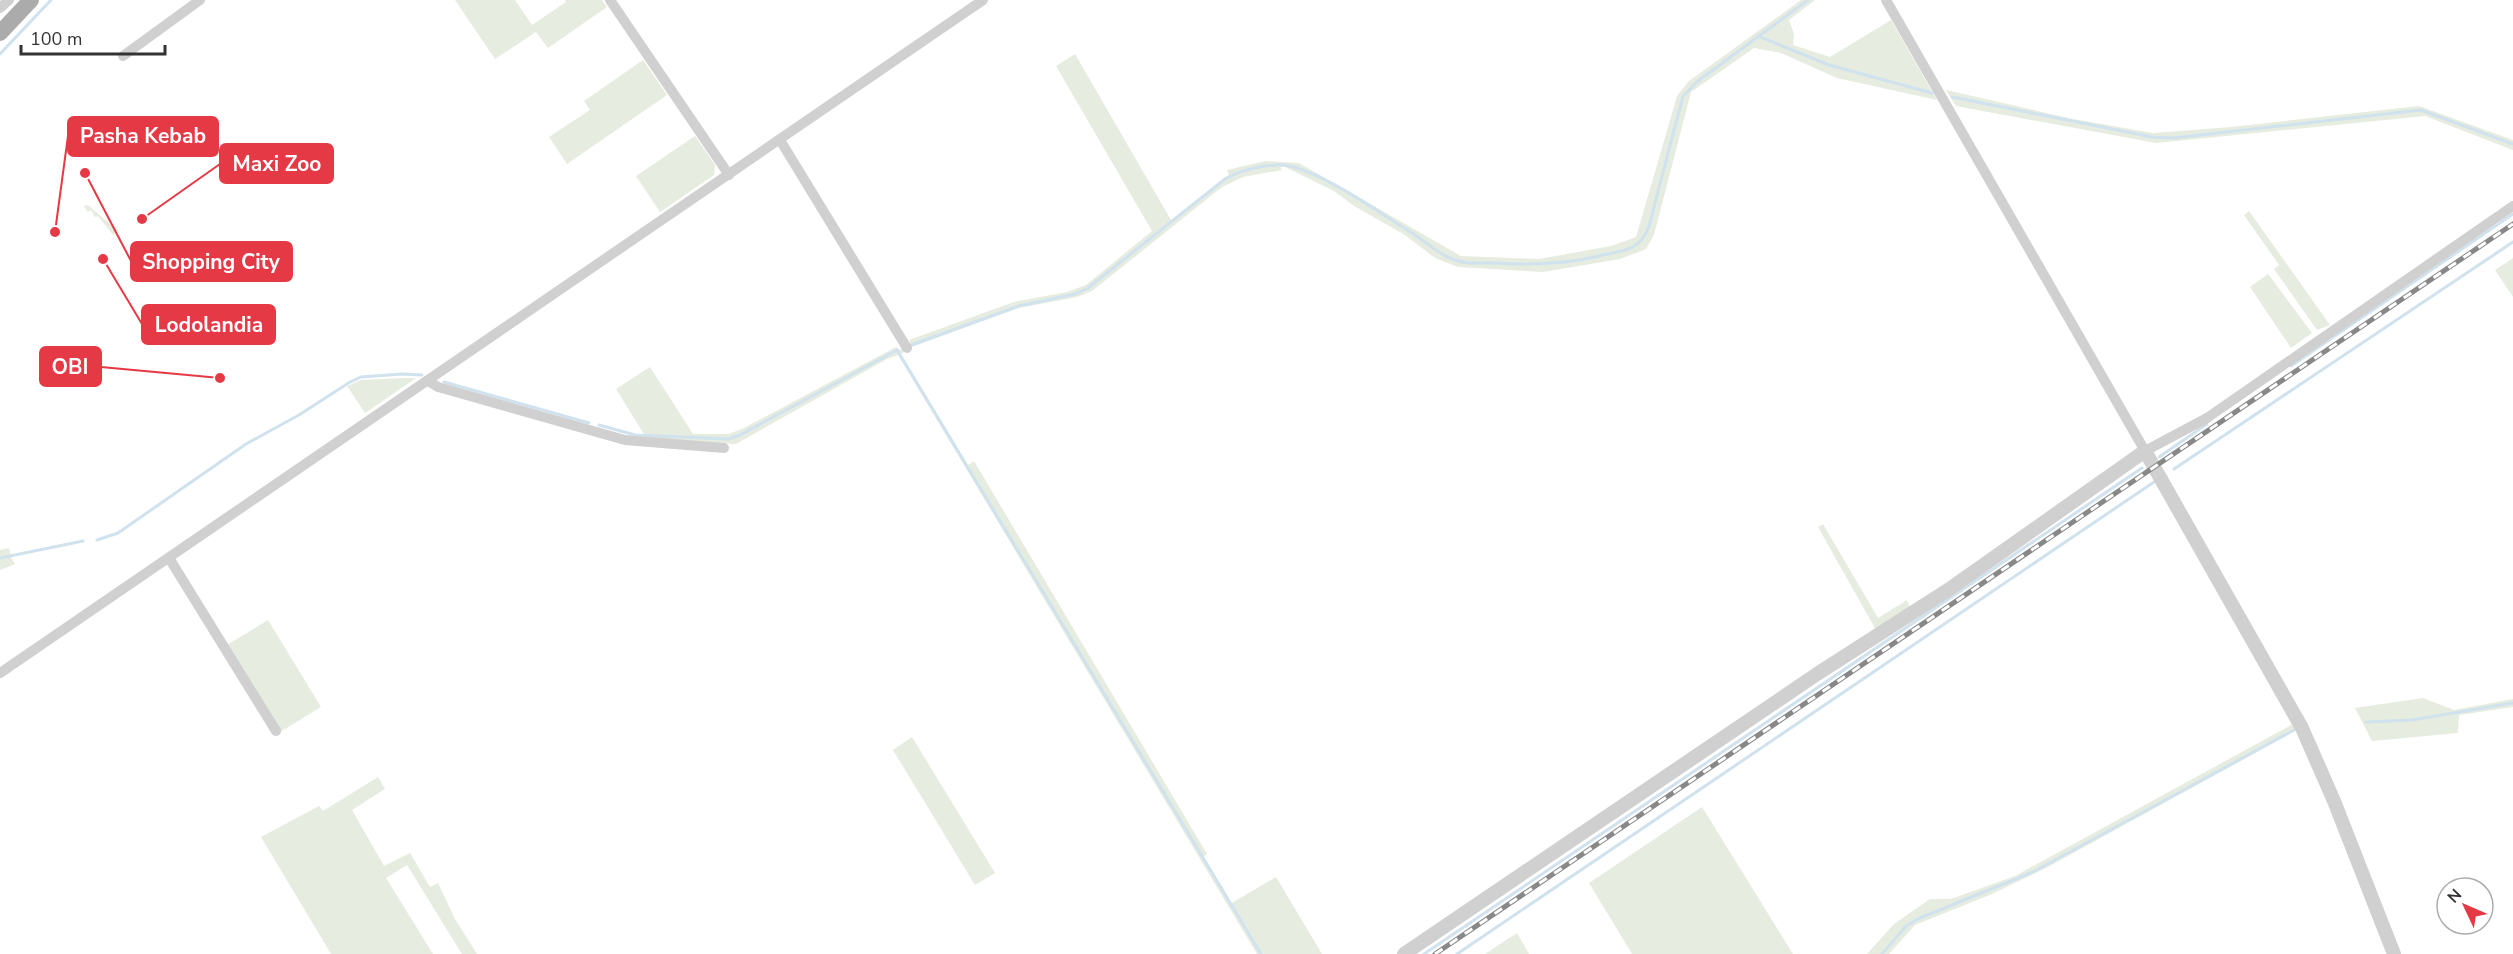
<svg xmlns="http://www.w3.org/2000/svg" width="2513" height="954" viewBox="0 0 2513 954" font-family="'Nunito Sans',sans-serif">
<rect width="100%" height="100%" fill="#fff"/>
<!-- green -->
<g fill="#e6ecdf">
<path d="M455,0H515L532,25L566,2L565,0H602L607,7L548,48L536,32L495,59Z"/>
<path d="M1801,0H1815L1789,20L1794,34L1793,45L1830,57L1891,20L1937,100L1837,78L1781,53L1754,48L1691,92L1654,235L1646,249L1620,259L1543,272L1458,267L1435,258L1405,235L1354,206L1334,191L1279,164L1282,170L1243,177L1222,187L1092,291L1077,297L1019,308L912,347L909,340L1014,302L1067,292L1086,285L1152,231L1056,66L1075,54L1171,220L1229,175L1227,170L1265,161L1299,163L1461,256L1539,259L1611,246L1636,237L1677,96L1689,81Z"/>
<path d="M643,60L667,95L567,164L549,137L590,110L584,101Z"/>
<path d="M1946,90L2073,119L2153,133L2231,127L2419,106L2513,140V150L2425,116L2156,143L1956,106Z"/>
<path d="M695,136L715,165L714,175L660,212L636,176Z"/>
<path d="M86,205L89,206L118,231L113,235L98,216L95,217L91,210L88,212L84,207Z"/>
<path d="M2249,211L2330,325L2317,330L2274,269L2279,265L2244,215Z"/>
<path d="M2513,258V297L2495,270Z"/>
<path d="M2268,274L2312,333L2291,348L2250,287Z"/>
<path d="M896,347L899,350L902,348L904,352L901,354L968,465L974,461L1207,854L1202,858L1230,904L1276,877L1322,954H1257L898,355L887,359L736,444L647,439L616,389L650,367L693,434H729L744,428Z"/>
<path d="M404,378H416L365,413L347,386L361,380Z"/>
<path d="M1823,524L1878,618L1907,600L1910,607L1876,630L1818,527Z"/>
<path d="M9,548L11,557L15,564L0,570V550Z"/>
<path d="M268,620L321,707L280,732L227,645Z"/>
<path d="M2423,698L2454,710L2513,699V707L2459,715L2458,733L2372,741L2355,708Z"/>
<path d="M2293,724L2297,730L2046,868L1992,894L1915,925L1889,954H1867L1894,924L1930,899H1951L2015,876Z"/>
<path d="M912,737L995,873L975,885L893,750Z"/>
<path d="M378,777L385,789L352,810L384,866L410,853L430,887L438,883L455,919L477,954H462L407,865L386,878L433,954H331L261,837L319,806L323,811Z"/>
<path d="M1702,807L1793,954H1632L1589,883Z"/>
<path d="M1517,933L1529,954H1485Z"/>
</g>
<g fill="none" stroke-linecap="round" stroke-linejoin="round">
<!-- stream -->
<g stroke="#cfe2ee" stroke-width="3">
<path d="M1758,36L1829,65L1932,93"/>
<path d="M0,54L51,0"/>
<path d="M1952,97L2152,137L2174,138L2421,110L2513,144"/>
<path d="M911,345L1019,306L1075,294L1088,288L1225,179C1245,168 1277,160 1300,169C1339,183 1380,213 1415,235C1430,245 1443,258 1462,262C1471,264 1481,263 1490,263C1526,265 1563,265 1599,256C1623,250 1640,252 1649,226L1683,96L1698,81L1808,0"/>
<path d="M897,350L1261,954"/>
<path d="M2291,366L2513,214"/>
<path d="M444,382L589,423"/>
<path d="M599,425L635,435L728,439L740,435L897,350"/>
<path d="M2159,457L2207,424"/>
<path d="M2174,469L2513,242"/>
<path d="M97,540L118,533L246,444L299,415L350,382L361,377L402,374L422,375"/>
<path d="M0,558L83,541"/>
<path d="M2366,722L2412,720L2513,703"/>
<path d="M1424,954L2142,468"/>
<path d="M1457,954L2154,482"/>
<path d="M1882,954L1906,926L1920,918L2033,872L2294,730"/>
</g>
<!-- minor -->
<g stroke="#d0d0d0" stroke-width="10">
<path d="M610,0L729,175"/>
<path d="M1886,0L2145,451L2207,418L2513,206"/>
<path d="M0,8L9,0"/>
<path d="M123,56L200,0"/>
<path d="M780,140L907,348"/>
<path d="M428,381L438,387L625,440L724,448"/>
<path d="M169,558L276,731"/>
<path d="M0,673L983,0"/>
</g>
<!-- tertiary -->
<path stroke="#d0d0d0" stroke-width="14" d="M1404,954L1817,674L1948,590L2145,451L2302,728L2334,801L2394,954"/>
<!-- primary -->
<path stroke="#ababab" stroke-width="16" d="M0,33L31,0"/>
<defs>
<path id="rail" d="M1435,954L2513,224"/>
</defs>
<!-- rail casing -->
<use href="#rail" stroke="#888" stroke-width="5"/>
<!-- rail -->
<use href="#rail" stroke="#fff" stroke-width="3" stroke-dasharray="9" stroke-linecap="butt"/>
</g>
<!-- callouts -->
<path fill="none" stroke="#e63946" stroke-width="2" d="M55 232L68 136M142 219L220 164M85 173L131 261M103 259L142 324M220 378L101 367"/>
<g fill="#e63946" stroke="#fff" stroke-width="2">
<circle cx="55" cy="232" r="6"/>
<circle cx="142" cy="219" r="6"/>
<circle cx="85" cy="173" r="6"/>
<circle cx="103" cy="259" r="6"/>
<circle cx="220" cy="378" r="6"/>
</g>
<g fill="#e63946" stroke="#e63946" stroke-width="2">
<rect x="68" y="117" width="150" height="39" rx="6"/>
<rect x="220" y="144" width="113" height="39" rx="6"/>
<rect x="131" y="242" width="161" height="39" rx="6"/>
<rect x="142" y="305" width="133" height="39" rx="6"/>
<rect x="40" y="347" width="61" height="39" rx="6"/>
</g>
<g font-size="21" text-anchor="middle" font-weight="bold" fill="#fff">
<text x="143" y="143">Pasha Kebab</text>
<text x="277" y="171">Maxi Zoo</text>
<text x="211" y="269">Shopping City</text>
<text x="209" y="332">Lodolandia</text>
<text x="70" y="374">OBI</text>
</g>
<!-- north arrow -->
<g transform="translate(2465 906) rotate(314)"><circle r="28" fill="#ffffff" stroke="#adadad" stroke-width="1.5"/>
<path d="M0-4.5L10 22L0 15L-10 22Z" fill="#e63946"/>
<text y="-9" font-size="16" font-weight="bold" text-anchor="middle" fill="#333333">N</text>
</g>
<!-- scale -->
<path d="M21 45v9h144v-9" fill="none" stroke="#333333" stroke-width="3"/>
<text x="30" y="45" font-size="18" fill="#333333" stroke="#ffffff" stroke-width="4.5" paint-order="stroke">100 m</text>
</svg>
